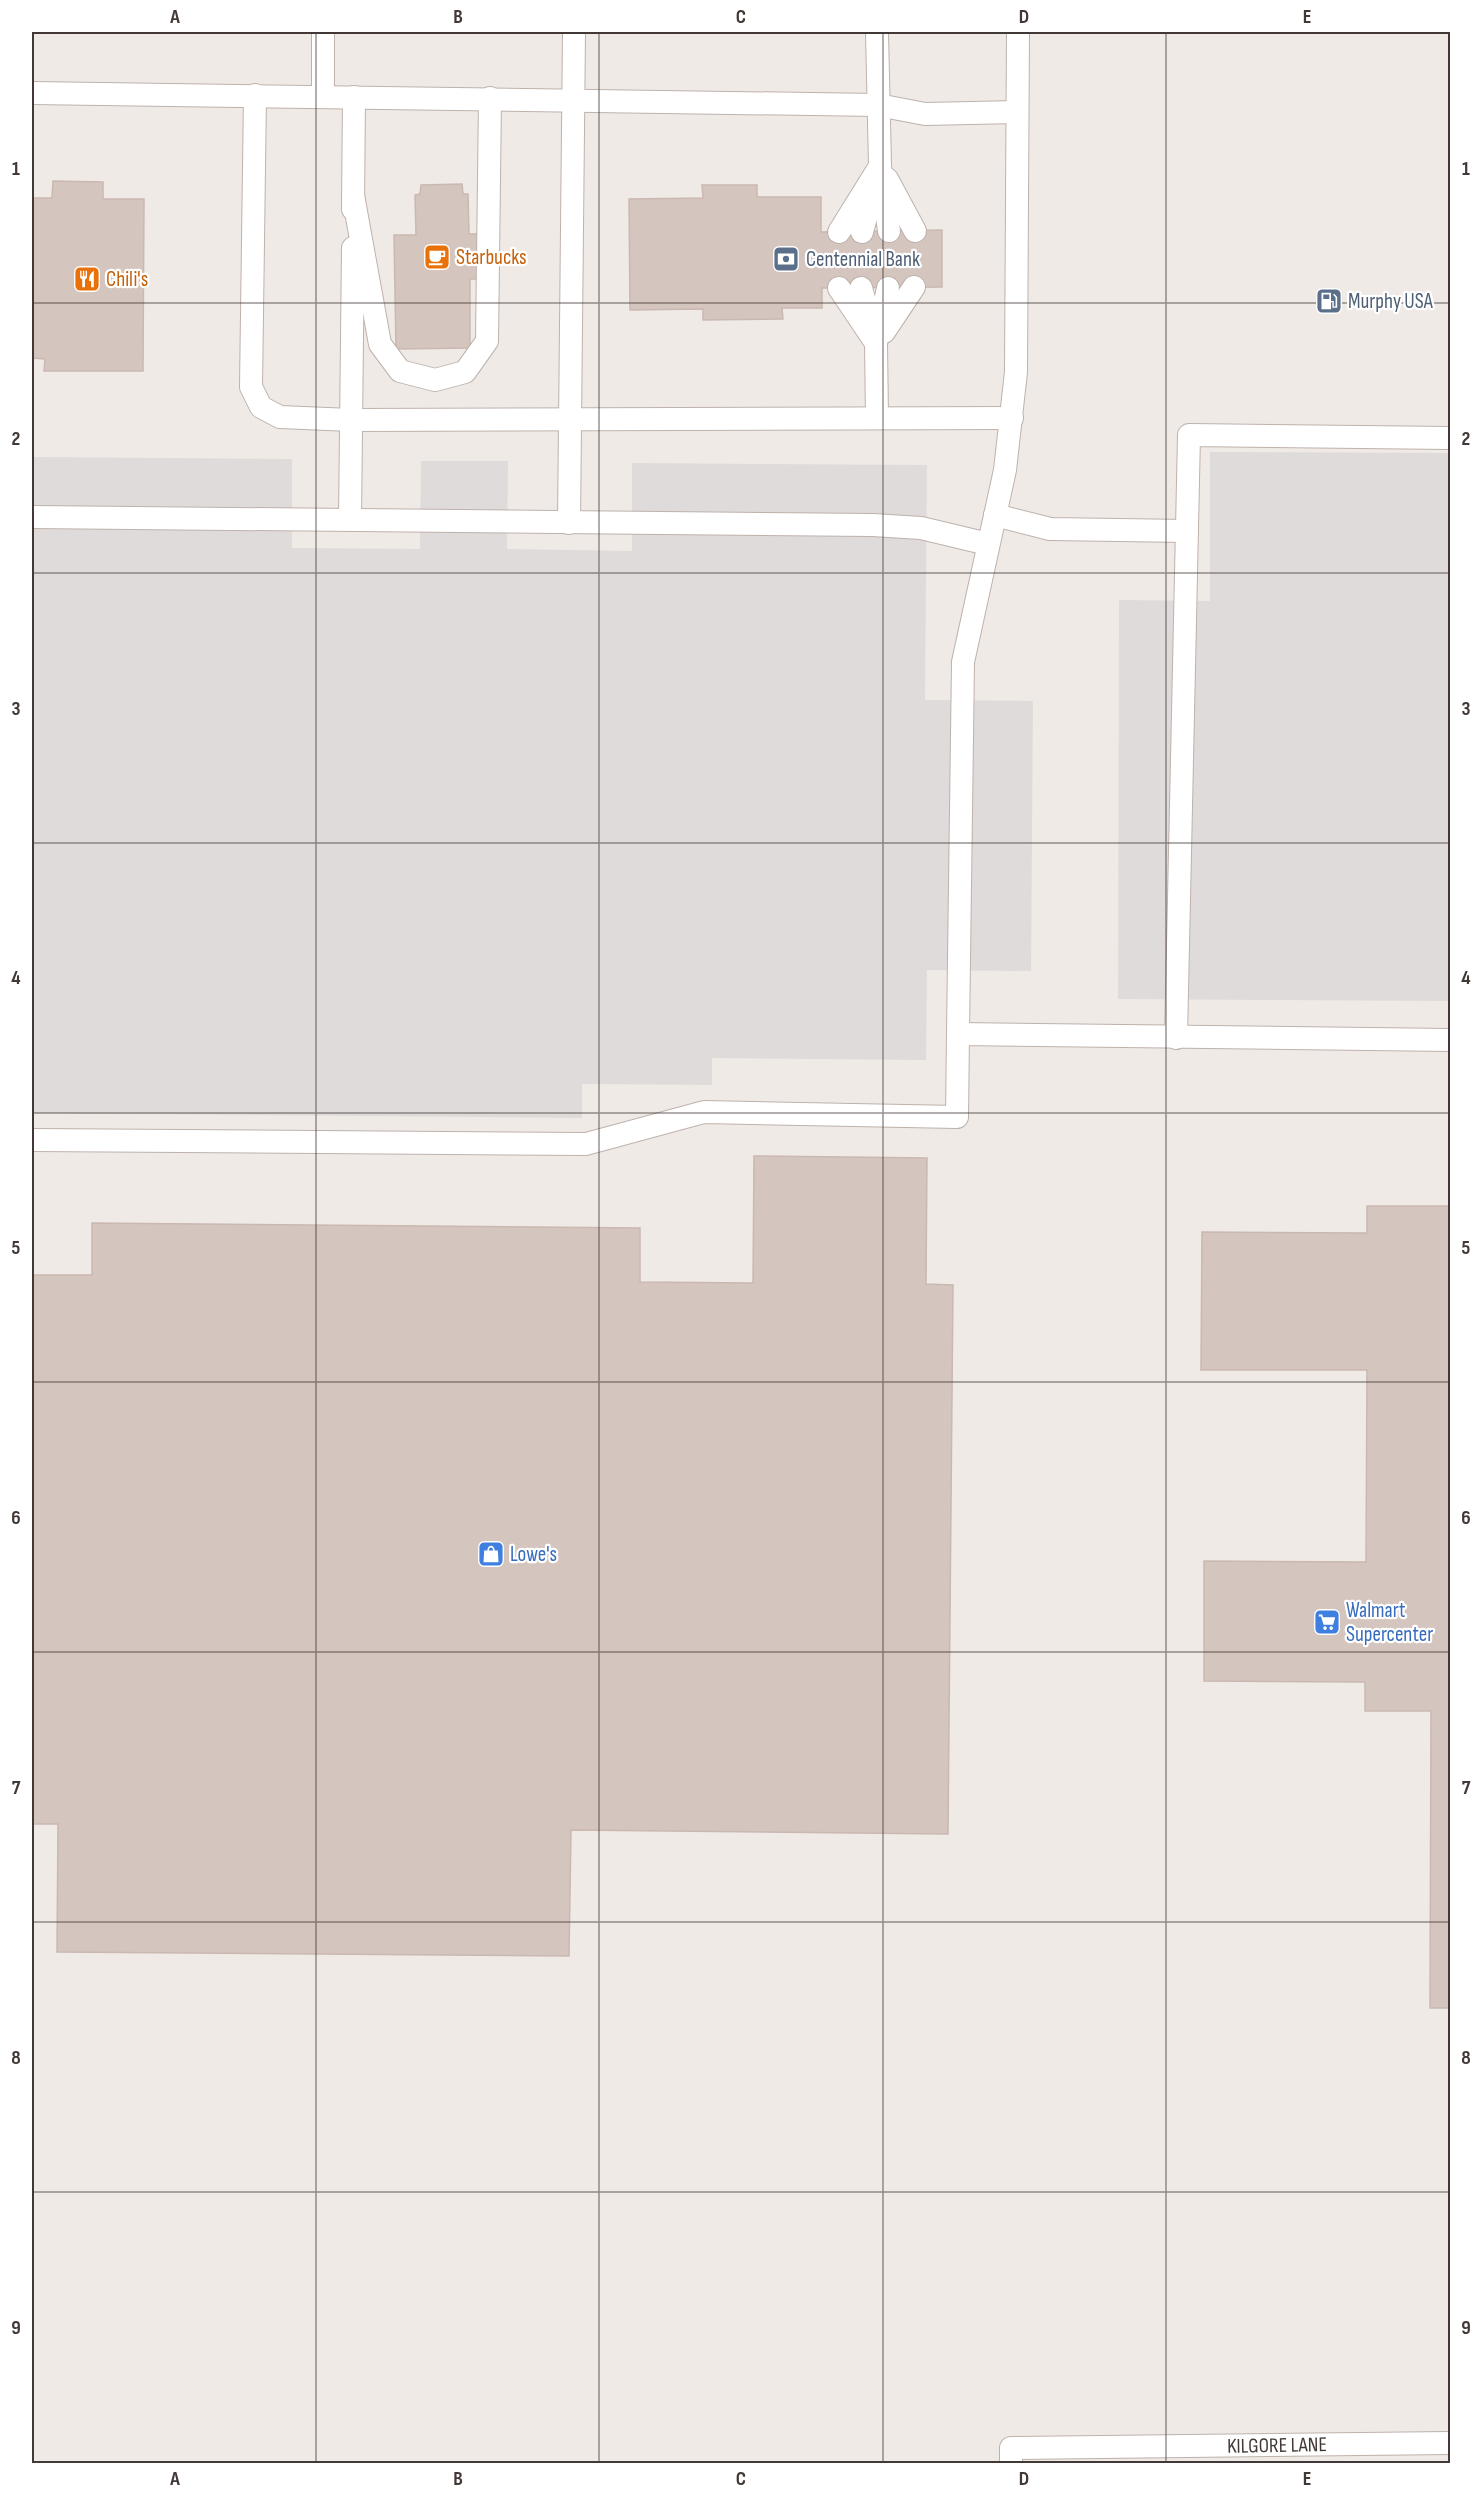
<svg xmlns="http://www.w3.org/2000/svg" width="1482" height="2495" viewBox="0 0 1482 2495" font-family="'Sofia Sans Condensed',sans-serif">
<rect width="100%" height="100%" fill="#f0eae6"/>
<!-- parking -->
<g fill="#dfdbda">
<path d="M1210,452L1450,453V1001L1118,999L1119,600L1210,601Z"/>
<path d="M32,457L292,459V548L420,549L421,461H508L507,549L632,551V463L927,465L925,700L1033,701L1031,971L927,970L926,1060L712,1058V1085L582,1084V1118L32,1113Z"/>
</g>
<!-- building -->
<g fill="#d4c5bf" stroke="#cab8b1" stroke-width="1.5">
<path d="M53,181L103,182V199H144L143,371H44L45,359L32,358V198H52Z"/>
<path d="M462,184L463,194H468L469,234H479V279H470V348L396,349L394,235H416L415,195L420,194L421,185Z"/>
<path d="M702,185H757V197H821V232L942,230V287L822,288V308H782L783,319L703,320V309L630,310L629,199L703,198Z"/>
<path d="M754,1156L927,1158L926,1284L953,1285L948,1834L571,1830L569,1956L57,1952L58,1824H32V1275H92V1223L640,1228V1282L753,1283Z"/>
<path d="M1367,1206H1450V2008H1430L1431,1711H1365V1682L1204,1681V1561L1366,1562L1367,1370H1201L1202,1232L1367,1233Z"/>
</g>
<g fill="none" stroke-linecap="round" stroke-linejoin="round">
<defs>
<g id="lane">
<path d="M877,32L880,166L889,231"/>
<path d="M32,93L878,105L925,114L1017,112"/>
<path d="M255,95L251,387L261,407L280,417L351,420L1012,418"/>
<path d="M323,96V32"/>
<path d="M887,179L915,231"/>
<path d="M353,195L380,344L400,371L435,380L465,372L487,341L490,98"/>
<path d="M353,209L354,97"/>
<path d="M839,232L880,166"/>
<path d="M862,232L873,191"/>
<path d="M839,288L876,343"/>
<path d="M861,288L871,324"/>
<path d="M884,332L914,287"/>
<path d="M877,418L876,343L888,288"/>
<path d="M995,515L1050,529L1187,531"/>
<path d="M32,517L873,525L921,528L988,544"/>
<path d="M350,520L353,248"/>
<path d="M569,523L574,32"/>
<path d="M958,1034L963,662L1005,470L1016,372L1018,32"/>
<path d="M1176,1038L1189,435L1450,438"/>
<path d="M32,1140L586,1144L704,1112L957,1117L958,1034L1450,1040"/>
<path d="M1011,2464V2448L1450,2443"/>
</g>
</defs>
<!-- lane casing -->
<use href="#lane" stroke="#beb2ac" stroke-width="24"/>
<!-- lane -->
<use href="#lane" stroke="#fff" stroke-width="22"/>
</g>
<!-- grid -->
<path fill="none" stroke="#423936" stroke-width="1.5" stroke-opacity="0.55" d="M316,32V2464M599,32V2464M883,32V2464M1166,32V2464M32,303H1450M32,573H1450M32,843H1450M32,1113H1450M32,1382H1450M32,1652H1450M32,1922H1450M32,2192H1450"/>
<!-- icons -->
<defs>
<symbol id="cafe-square" viewBox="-11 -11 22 22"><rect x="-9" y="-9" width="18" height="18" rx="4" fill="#e8710a" stroke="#fff"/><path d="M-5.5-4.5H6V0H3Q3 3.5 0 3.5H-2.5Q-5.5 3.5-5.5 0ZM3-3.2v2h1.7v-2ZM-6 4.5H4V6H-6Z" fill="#fff"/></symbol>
<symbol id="bank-square" viewBox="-11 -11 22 22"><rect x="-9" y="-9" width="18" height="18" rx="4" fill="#5c6f8a" stroke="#fff"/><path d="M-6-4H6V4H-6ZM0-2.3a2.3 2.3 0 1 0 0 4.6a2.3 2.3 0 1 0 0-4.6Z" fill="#fff"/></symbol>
<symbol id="restaurant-square" viewBox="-11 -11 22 22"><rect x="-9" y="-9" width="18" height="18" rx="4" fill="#e8710a" stroke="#fff"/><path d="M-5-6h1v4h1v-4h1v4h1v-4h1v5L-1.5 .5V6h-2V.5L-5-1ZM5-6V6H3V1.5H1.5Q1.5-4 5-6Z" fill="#fff"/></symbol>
<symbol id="fuel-square" viewBox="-11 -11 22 22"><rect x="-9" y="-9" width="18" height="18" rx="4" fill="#5c6f8a" stroke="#fff"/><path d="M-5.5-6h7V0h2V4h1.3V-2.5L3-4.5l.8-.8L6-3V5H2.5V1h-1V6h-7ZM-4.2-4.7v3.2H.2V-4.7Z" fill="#fff"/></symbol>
<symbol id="shop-square" viewBox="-11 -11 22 22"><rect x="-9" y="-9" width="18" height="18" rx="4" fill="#3f7fe0" stroke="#fff"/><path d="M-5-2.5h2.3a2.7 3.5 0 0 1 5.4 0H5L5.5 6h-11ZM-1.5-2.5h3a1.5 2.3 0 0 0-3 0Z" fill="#fff"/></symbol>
<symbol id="supermarket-square" viewBox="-11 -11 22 22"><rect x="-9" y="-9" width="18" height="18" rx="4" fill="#3f7fe0" stroke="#fff"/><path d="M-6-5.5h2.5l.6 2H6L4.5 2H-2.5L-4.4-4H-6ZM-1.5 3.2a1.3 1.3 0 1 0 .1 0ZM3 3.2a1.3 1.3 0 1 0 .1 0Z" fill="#fff"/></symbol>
</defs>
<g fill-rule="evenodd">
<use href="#cafe-square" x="422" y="242" width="30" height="30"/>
<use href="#bank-square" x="771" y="244" width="30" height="30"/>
<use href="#restaurant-square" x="72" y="264" width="30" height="30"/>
<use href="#fuel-square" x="1314" y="286" width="30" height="30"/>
<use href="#shop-square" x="476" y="1539" width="30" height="30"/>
<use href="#supermarket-square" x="1312" y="1607" width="30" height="30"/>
</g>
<g text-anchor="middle" stroke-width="4.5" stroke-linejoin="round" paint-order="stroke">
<!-- food labels -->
<g font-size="21" fill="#c56008" stroke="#fff" text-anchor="start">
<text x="456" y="264">Starbucks</text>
<text x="106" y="286">Chili's</text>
</g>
<!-- service labels -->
<g font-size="21" fill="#4e5e75" stroke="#fff" text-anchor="start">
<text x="806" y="266">Centennial Bank</text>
<text x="1348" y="308">Murphy USA</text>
</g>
<!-- shop labels -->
<g font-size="21" fill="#366cbe" stroke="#fff" text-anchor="start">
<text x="510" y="1561">Lowe's</text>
<text x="1346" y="1617">Walmart<tspan x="1346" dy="24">Supercenter</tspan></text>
</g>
<!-- street labels -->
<g font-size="21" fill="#423936" stroke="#fff">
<text transform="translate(1277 2445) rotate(-1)" y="7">KILGORE LANE</text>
</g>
</g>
<!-- border -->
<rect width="1482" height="2495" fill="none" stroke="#ffffff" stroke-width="66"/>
<rect x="33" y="33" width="1416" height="2429" fill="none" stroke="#423936" stroke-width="2"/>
<g font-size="20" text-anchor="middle" font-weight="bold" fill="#423936">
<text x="175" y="23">A</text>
<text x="458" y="23">B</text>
<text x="741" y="23">C</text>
<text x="1024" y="23">D</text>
<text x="1307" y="23">E</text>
<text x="16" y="175">1</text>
<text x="1466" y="175">1</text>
<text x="16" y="445">2</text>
<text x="1466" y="445">2</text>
<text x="16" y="715">3</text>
<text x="1466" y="715">3</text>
<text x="16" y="984">4</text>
<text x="1466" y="984">4</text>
<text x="16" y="1254">5</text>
<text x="1466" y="1254">5</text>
<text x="16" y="1524">6</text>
<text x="1466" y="1524">6</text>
<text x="16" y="1794">7</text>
<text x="1466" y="1794">7</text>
<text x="16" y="2064">8</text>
<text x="1466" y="2064">8</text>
<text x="16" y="2334">9</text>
<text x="1466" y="2334">9</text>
<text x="175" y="2485">A</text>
<text x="458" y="2485">B</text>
<text x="741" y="2485">C</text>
<text x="1024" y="2485">D</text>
<text x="1307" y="2485">E</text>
</g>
</svg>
